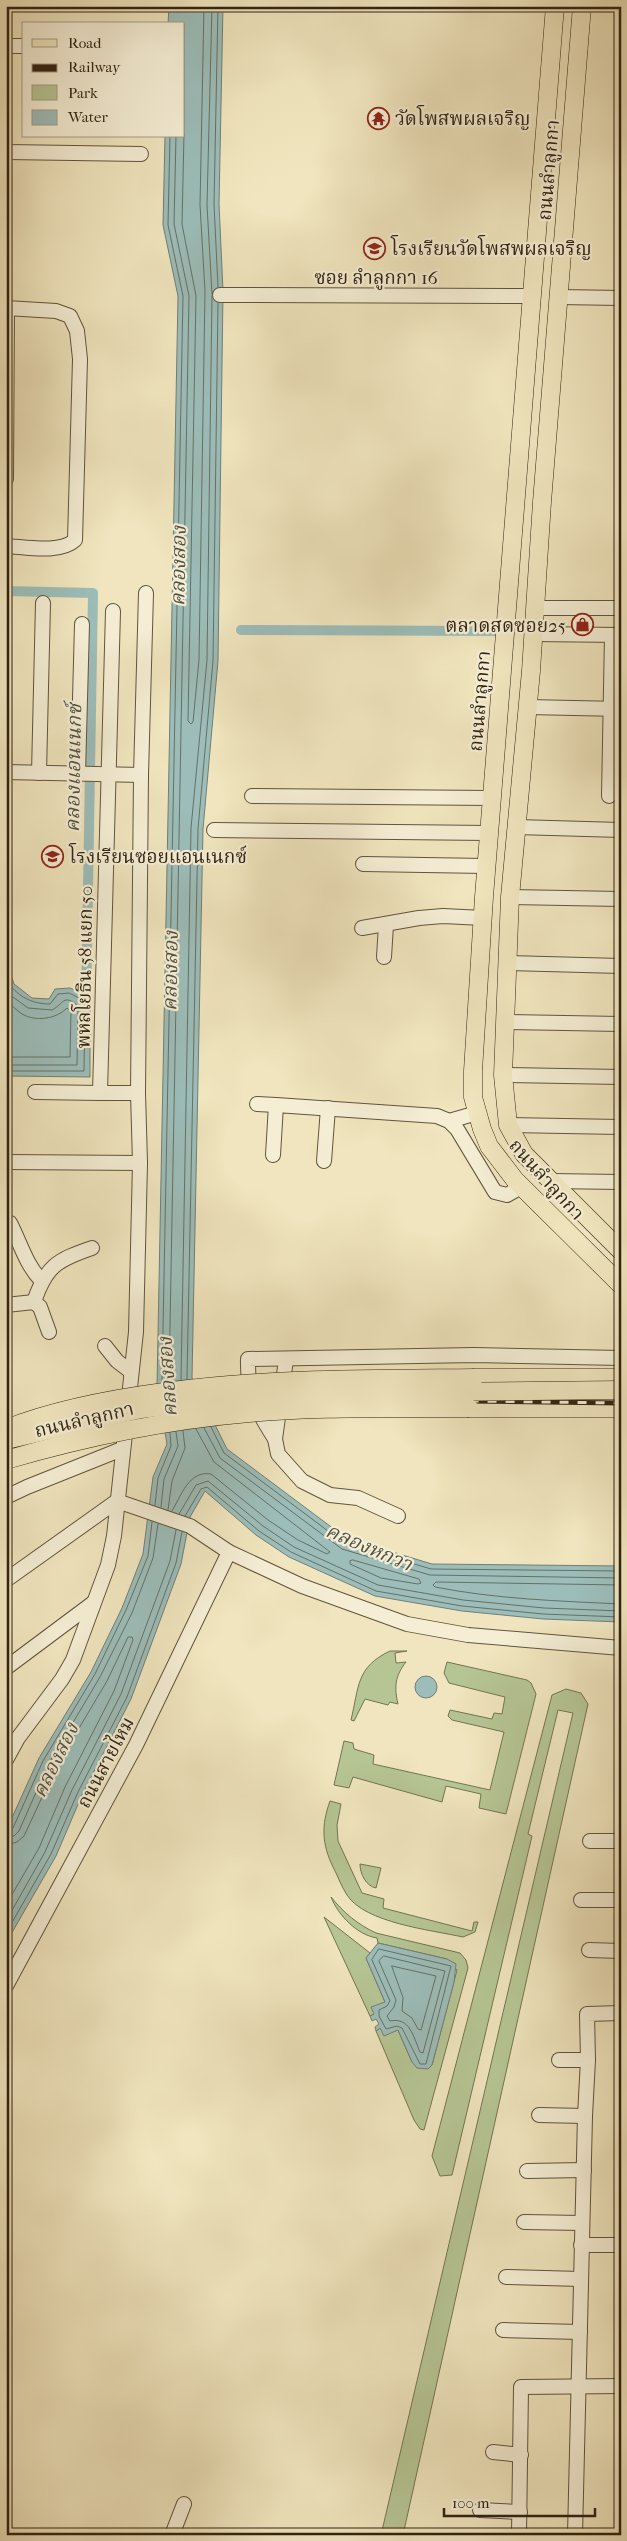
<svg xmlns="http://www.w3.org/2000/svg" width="627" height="2541" viewBox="0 0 627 2541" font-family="'IM FELL French Canon','Noto Serif Thai',serif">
<rect width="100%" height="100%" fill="#f0e5be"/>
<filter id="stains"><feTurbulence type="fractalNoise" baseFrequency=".004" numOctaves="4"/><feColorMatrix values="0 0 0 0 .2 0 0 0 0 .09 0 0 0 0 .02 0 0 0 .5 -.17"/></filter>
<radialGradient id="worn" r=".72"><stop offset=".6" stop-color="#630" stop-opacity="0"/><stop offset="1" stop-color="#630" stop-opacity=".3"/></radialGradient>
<!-- green -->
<g fill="#b6c594" stroke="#737453">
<path d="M390,1651H407L395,1653L396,1663L406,1662C395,1676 394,1687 398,1704L390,1702L388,1705L365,1699L354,1721L351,1720C359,1687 356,1667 390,1651Z"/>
<path d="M447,1662L527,1680L531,1683L536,1694L506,1814L479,1808L481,1794L446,1786L442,1802L353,1777L349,1788L334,1785L344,1741L353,1743L354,1749L374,1755L373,1764L490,1790L504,1732L452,1720L448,1716L450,1710L492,1719L494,1713L502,1714L505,1697L449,1683L444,1673Z"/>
<path d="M566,1689L581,1693L588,1704L403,2535H381L573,1713L558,1710L528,1834L532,1836L452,2175L440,2176L432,2156L552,1695Z"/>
<path d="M330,1801L341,1804L337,1825L338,1841L362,1893L384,1899L383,1908L472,1931L474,1922H478L475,1932L463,1937C431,1930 365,1923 347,1895C341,1886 338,1876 333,1867C322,1844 321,1826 330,1801Z"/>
<path d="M360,1864L381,1868L376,1888C366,1886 360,1874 360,1864Z"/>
<path d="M331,1897C344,1913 357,1924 376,1933L460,1953L466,1960L468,1968L424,2130L420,2129L414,2120L376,2031L380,2028L398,2030L412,2062L432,2065L457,1970L447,1959L378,1943L377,1938C357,1935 338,1915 331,1897Z"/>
<path d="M324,1917L370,1953L366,1958L385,2002L375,2014L370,2016Z"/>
</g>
<!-- water -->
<g fill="#9cbdb9" stroke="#717f76">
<path d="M169,6H223L219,204L223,291L218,661L203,829L192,1378L227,1449L346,1538L432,1564L621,1566V1622L543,1619L462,1611L375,1596L289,1557L256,1535L205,1491L190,1517L181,1564L131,1699L82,1795L56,1856L6,1943V1831L39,1758L91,1672L122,1608L143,1554L153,1477L167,1444L157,1387L178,296L163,225L165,136H184V24H168Z"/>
<path d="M6,975H11L14,984L32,998L49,999L55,989L70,988L90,996V1077L6,1076Z"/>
<circle cx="426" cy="1687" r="11"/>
<path d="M378,1943L447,1959L456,1964L454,1982L432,2065L428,2069L417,2068L412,2062L398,2030L384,2036L380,2028L376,2031L375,2027L379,2024L376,2019L372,2021L370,2016L374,2014L371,2007L385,2002L366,1958Z"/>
</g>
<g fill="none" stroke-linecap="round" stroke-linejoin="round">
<!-- shore -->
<g stroke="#667066" stroke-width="1">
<path d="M212,6L207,205L212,294"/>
<path d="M218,6L214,204L218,287"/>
<path d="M184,134L182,224L196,296L188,721L191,724L193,722L199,660L205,291L200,205L204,6"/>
<path d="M6,980C17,996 31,1004 50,1004L58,994L69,993L85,1001L84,1071H6"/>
<path d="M6,992L28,1008L52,1010C64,1004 63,993 78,1006L77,1065H6"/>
<path d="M6,1001C12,1005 16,1010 22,1014C36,1022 56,1019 67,1008L71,1011L70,1057H6"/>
<path d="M187,1379L198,829L213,661L218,303"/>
<path d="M181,1380L191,828L207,660L212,296"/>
<path d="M169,1381L189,296L174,224L176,136"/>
<path d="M162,1382L183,296L168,225L170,136"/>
<path d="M211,1427L224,1453L344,1543L431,1569L621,1571"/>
<path d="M204,1428L220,1458L342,1549L430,1575L621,1578"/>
<path d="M155,1505L158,1478L171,1446L170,1433"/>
<path d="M161,1507L164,1479L178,1446L176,1432"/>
<path d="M168,1510L172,1481L185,1448L183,1431"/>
<path d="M172,1511C181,1496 189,1470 211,1474L268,1520L298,1540L327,1554L330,1552L214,1462L196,1429"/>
<path d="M179,1514L196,1485L208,1481L263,1526L294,1547L378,1585L463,1600L544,1608L621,1611"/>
<path d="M185,1516L201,1489L207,1487L259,1531L291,1552L376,1591L462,1606L543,1614L621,1617"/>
<path d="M353,1560L419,1579L421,1583L418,1584L381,1578L350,1564V1561Z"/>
<path d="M621,1585L436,1582L433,1585L435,1587C496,1599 558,1601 621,1604"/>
<path d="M6,1831L13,1828L43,1761L95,1674L126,1610L148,1556L152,1522"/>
<path d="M6,1837L14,1836L19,1831L49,1763L100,1677L132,1613L153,1558L158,1524"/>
<path d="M6,1845L17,1842L24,1836L56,1767L107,1681L128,1637H132L133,1640L114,1691L65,1787L39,1848L6,1905"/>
<path d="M6,1921L45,1852L72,1790L121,1694L170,1561L176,1530"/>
<path d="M6,1933L51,1854L78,1792L127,1697L176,1563L182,1532"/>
<path d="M379,1949L451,1966L426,2064H420L402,2028L397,2026L386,2029L379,2016V2010L387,2006L390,2001L372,1960Z"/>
<path d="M384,1956L445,1971L423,2053L420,2052C413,2036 410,2017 390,2021L387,2016L394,2007L396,2000L379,1961Z"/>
<path d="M392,1966L436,1976L421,2030L418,2029L412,2018L402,2011L403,1998Z"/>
</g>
<!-- canal -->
<g stroke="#9cbdb9" stroke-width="10">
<path d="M6,591L93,593L86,1007"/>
<path d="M241,630L497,631"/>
</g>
<defs>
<g id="minor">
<path d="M6,46H24"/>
<path d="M6,152L141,154"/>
<path d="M220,295L532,296"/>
<path d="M559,297L621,298"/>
<path d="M6,308L56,311L70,316L77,331L80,359L75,540C60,554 26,547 6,546"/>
<path d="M6,479L7,309"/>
<path d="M534,608H621"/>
<path d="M113,611L100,1093H138"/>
<path d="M533,634L620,635"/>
<path d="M527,707L621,709"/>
<path d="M6,772L141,775"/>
<path d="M39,773L43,603"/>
<path d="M78,774L82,624"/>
<path d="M252,796L492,798"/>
<path d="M609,796L612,635"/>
<path d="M516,827L621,830"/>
<path d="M214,830L489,833"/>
<path d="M363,864L486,866"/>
<path d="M510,897L621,899"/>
<path d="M362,928L419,918L443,916L483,918"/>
<path d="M384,957L386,925"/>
<path d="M507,963L621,966"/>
<path d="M504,1022L621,1024"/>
<path d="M503,1075L621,1077"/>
<path d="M35,1092L100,1093"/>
<path d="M257,1104L276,1105"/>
<path d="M449,1121L477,1113"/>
<path d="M508,1125L621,1127"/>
<path d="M273,1155L276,1105L437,1116L449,1121L457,1129L495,1192L507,1195L521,1187"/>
<path d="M324,1161L328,1108"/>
<path d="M6,1162L140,1163"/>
<path d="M550,1181L621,1182"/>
<path d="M10,1223C20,1242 26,1265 41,1280"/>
<path d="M34,1302C46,1266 57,1260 92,1248"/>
<path d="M6,1305L34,1302L40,1307L49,1332"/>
<path d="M105,1346L117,1361L130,1371"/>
<path d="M286,1360L275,1439L278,1454L302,1481L330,1495L358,1498L398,1516"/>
<path d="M275,1439C257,1411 247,1393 248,1359L474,1355L621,1358"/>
<path d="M6,1497L27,1487L122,1449"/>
<path d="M117,1501L190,1526L229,1552L302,1586L407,1624L468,1635L621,1648"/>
<path d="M6,1580L117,1501"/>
<path d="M6,1668L93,1603"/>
<path d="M6,1760L18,1738L62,1679L73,1660L108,1565L114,1536L136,1332L140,1163L138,1093L141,775L146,593"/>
<path d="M590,1841H621"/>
<path d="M581,1900H621"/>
<path d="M589,1950L621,1951"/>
<path d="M6,1986L136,1745L229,1552"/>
<path d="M559,2060H588"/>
<path d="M539,2115L585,2116"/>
<path d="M527,2171L584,2170"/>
<path d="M524,2222L582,2223"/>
<path d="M581,2245H621"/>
<path d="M506,2277L581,2279"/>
<path d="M503,2330L580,2332"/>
<path d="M493,2452L521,2455"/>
<path d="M480,2510L520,2512"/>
<path d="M172,2535L184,2504"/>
<path d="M519,2535L521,2387L621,2386"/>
<path d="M575,2535L585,2116L588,2060L587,2014L621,2013"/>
</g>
<g id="major">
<path d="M555,6L484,897L473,1071V1097L482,1129L489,1146L515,1180L621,1285"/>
<path d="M582,6L542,502L531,671L510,897L503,1075L508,1125L524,1154L621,1251"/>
<path d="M474,1378H621"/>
<path d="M469,1408H621"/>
</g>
</defs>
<!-- minor casing -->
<use href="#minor" stroke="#60543d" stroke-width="16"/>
<!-- major casing -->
<use href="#major" stroke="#302312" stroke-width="19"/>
<!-- minor -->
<use href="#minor" stroke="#f5eed5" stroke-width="14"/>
<!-- major -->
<use href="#major" stroke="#f0e5be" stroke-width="18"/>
<defs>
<g id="rail">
<path d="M525,1395L621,1396"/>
<path d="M6,1448C110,1420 212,1404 319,1399L621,1403"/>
</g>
</defs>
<!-- rail casing -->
<use href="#rail" stroke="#302312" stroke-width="5"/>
<!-- rail -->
<use href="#rail" stroke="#f5eed5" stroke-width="3" stroke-dasharray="9" stroke-linecap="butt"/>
<defs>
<g id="major-bridge">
<path d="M6,1429C56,1409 111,1399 164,1392C267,1378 370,1379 474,1378"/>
<path d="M6,1440L141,1409L239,1397L329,1393L621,1390"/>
<path d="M6,1460C85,1437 166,1420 249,1413C322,1406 396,1409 469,1408"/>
</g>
</defs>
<!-- major-bridge casing -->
<use href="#major-bridge" stroke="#302312" stroke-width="19" stroke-linecap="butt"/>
<!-- major-bridge -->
<use href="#major-bridge" stroke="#f0e5be" stroke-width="18"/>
</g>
<!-- icons -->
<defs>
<symbol id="temple-ring" viewBox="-11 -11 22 22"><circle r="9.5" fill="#f5eed5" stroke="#8f2418" stroke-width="1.5"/><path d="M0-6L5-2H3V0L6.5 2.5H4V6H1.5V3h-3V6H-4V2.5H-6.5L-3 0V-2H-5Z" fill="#8f2418"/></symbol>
<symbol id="school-ring" viewBox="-11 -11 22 22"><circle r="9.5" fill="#f5eed5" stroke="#8f2418" stroke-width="1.5"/><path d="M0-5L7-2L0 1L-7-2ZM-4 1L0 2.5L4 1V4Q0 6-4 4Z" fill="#8f2418"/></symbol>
<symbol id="shop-ring" viewBox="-11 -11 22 22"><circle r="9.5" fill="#f5eed5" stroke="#8f2418" stroke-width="1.5"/><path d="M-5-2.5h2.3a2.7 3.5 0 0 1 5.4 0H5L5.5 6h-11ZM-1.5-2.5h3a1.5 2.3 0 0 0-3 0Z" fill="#8f2418"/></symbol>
</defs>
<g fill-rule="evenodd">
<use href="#temple-ring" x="366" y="106" width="25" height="25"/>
<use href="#school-ring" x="362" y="236" width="25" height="25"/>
<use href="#shop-ring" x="570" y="612" width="25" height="25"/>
<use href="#school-ring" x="40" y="844" width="25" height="25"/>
</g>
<g text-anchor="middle" stroke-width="4.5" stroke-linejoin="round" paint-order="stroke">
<!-- poi labels -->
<g font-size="19" fill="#302312" stroke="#f5eed5" text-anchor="start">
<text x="395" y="125">วัดโพสพผลเจริญ</text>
<text x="391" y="255">โรงเรียนวัดโพสพผลเจริญ</text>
<text x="566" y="632" text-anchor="end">ตลาดสดซอย25</text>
<text x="69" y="863">โรงเรียนซอยแอนเนกซ์</text>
</g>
<!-- street labels -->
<g font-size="19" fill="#302312" stroke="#f5eed5">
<text transform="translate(548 170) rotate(-85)" y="7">ถนนลำลูกกา</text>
<text x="376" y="284">ซอย ลำลูกกา 16</text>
<text transform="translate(479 701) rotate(-85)" y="7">ถนนลำลูกกา</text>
<text transform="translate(84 967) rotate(-89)" y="7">พหลโยธิน 58 แยก 50</text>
<text transform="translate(547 1179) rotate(48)" y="7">ถนนลำลูกกา</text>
<text transform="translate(84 1419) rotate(-13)" y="7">ถนนลำลูกกา</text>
<text transform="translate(105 1762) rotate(-62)" y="7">ถนนสายไหม</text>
</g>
<!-- water labels -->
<g font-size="20" font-style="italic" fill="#505144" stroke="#f5eed5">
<text transform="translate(178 566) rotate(-89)" y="7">คลองสอง</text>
<text transform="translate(73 768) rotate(-89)" y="7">คลองแอนเนกซ์</text>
<text transform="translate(170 971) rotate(-89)" y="7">คลองสอง</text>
<text transform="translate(167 1377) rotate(-94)" y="7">คลองสอง</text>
<text transform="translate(369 1547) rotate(23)" y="7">คลองหกวา</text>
<text transform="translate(55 1760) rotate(-64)" y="7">คลองสอง</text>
</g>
</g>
<!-- margin -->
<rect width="627" height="2541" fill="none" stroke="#f0e5be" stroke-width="25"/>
<rect x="8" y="8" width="612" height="2526" fill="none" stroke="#302312" stroke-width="2.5"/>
<rect x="12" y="12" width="602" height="2516" fill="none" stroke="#302312"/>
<!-- legend -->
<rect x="22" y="22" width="162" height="115" fill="#f5eed5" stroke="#a69d87"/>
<rect x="32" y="39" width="25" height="8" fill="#f0e5be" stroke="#a69d87"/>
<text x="68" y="48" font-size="15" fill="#302312">Road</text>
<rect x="32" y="64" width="25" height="8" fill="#302312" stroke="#a69d87"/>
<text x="68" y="72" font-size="15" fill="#302312">Railway</text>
<rect x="32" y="85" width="25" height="15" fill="#b6c594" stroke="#a69d87"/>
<text x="68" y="98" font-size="15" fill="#302312">Park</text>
<rect x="32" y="110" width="25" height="15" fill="#9cbdb9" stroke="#a69d87"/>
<text x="68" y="122" font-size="15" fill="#302312">Water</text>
<!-- scale -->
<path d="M444 2508v8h151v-8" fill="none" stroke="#302312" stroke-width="2.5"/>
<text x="452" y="2508" font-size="15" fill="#302312" stroke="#f5eed5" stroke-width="4" paint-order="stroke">100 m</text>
<rect width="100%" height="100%" filter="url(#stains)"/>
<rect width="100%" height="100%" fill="url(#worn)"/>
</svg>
